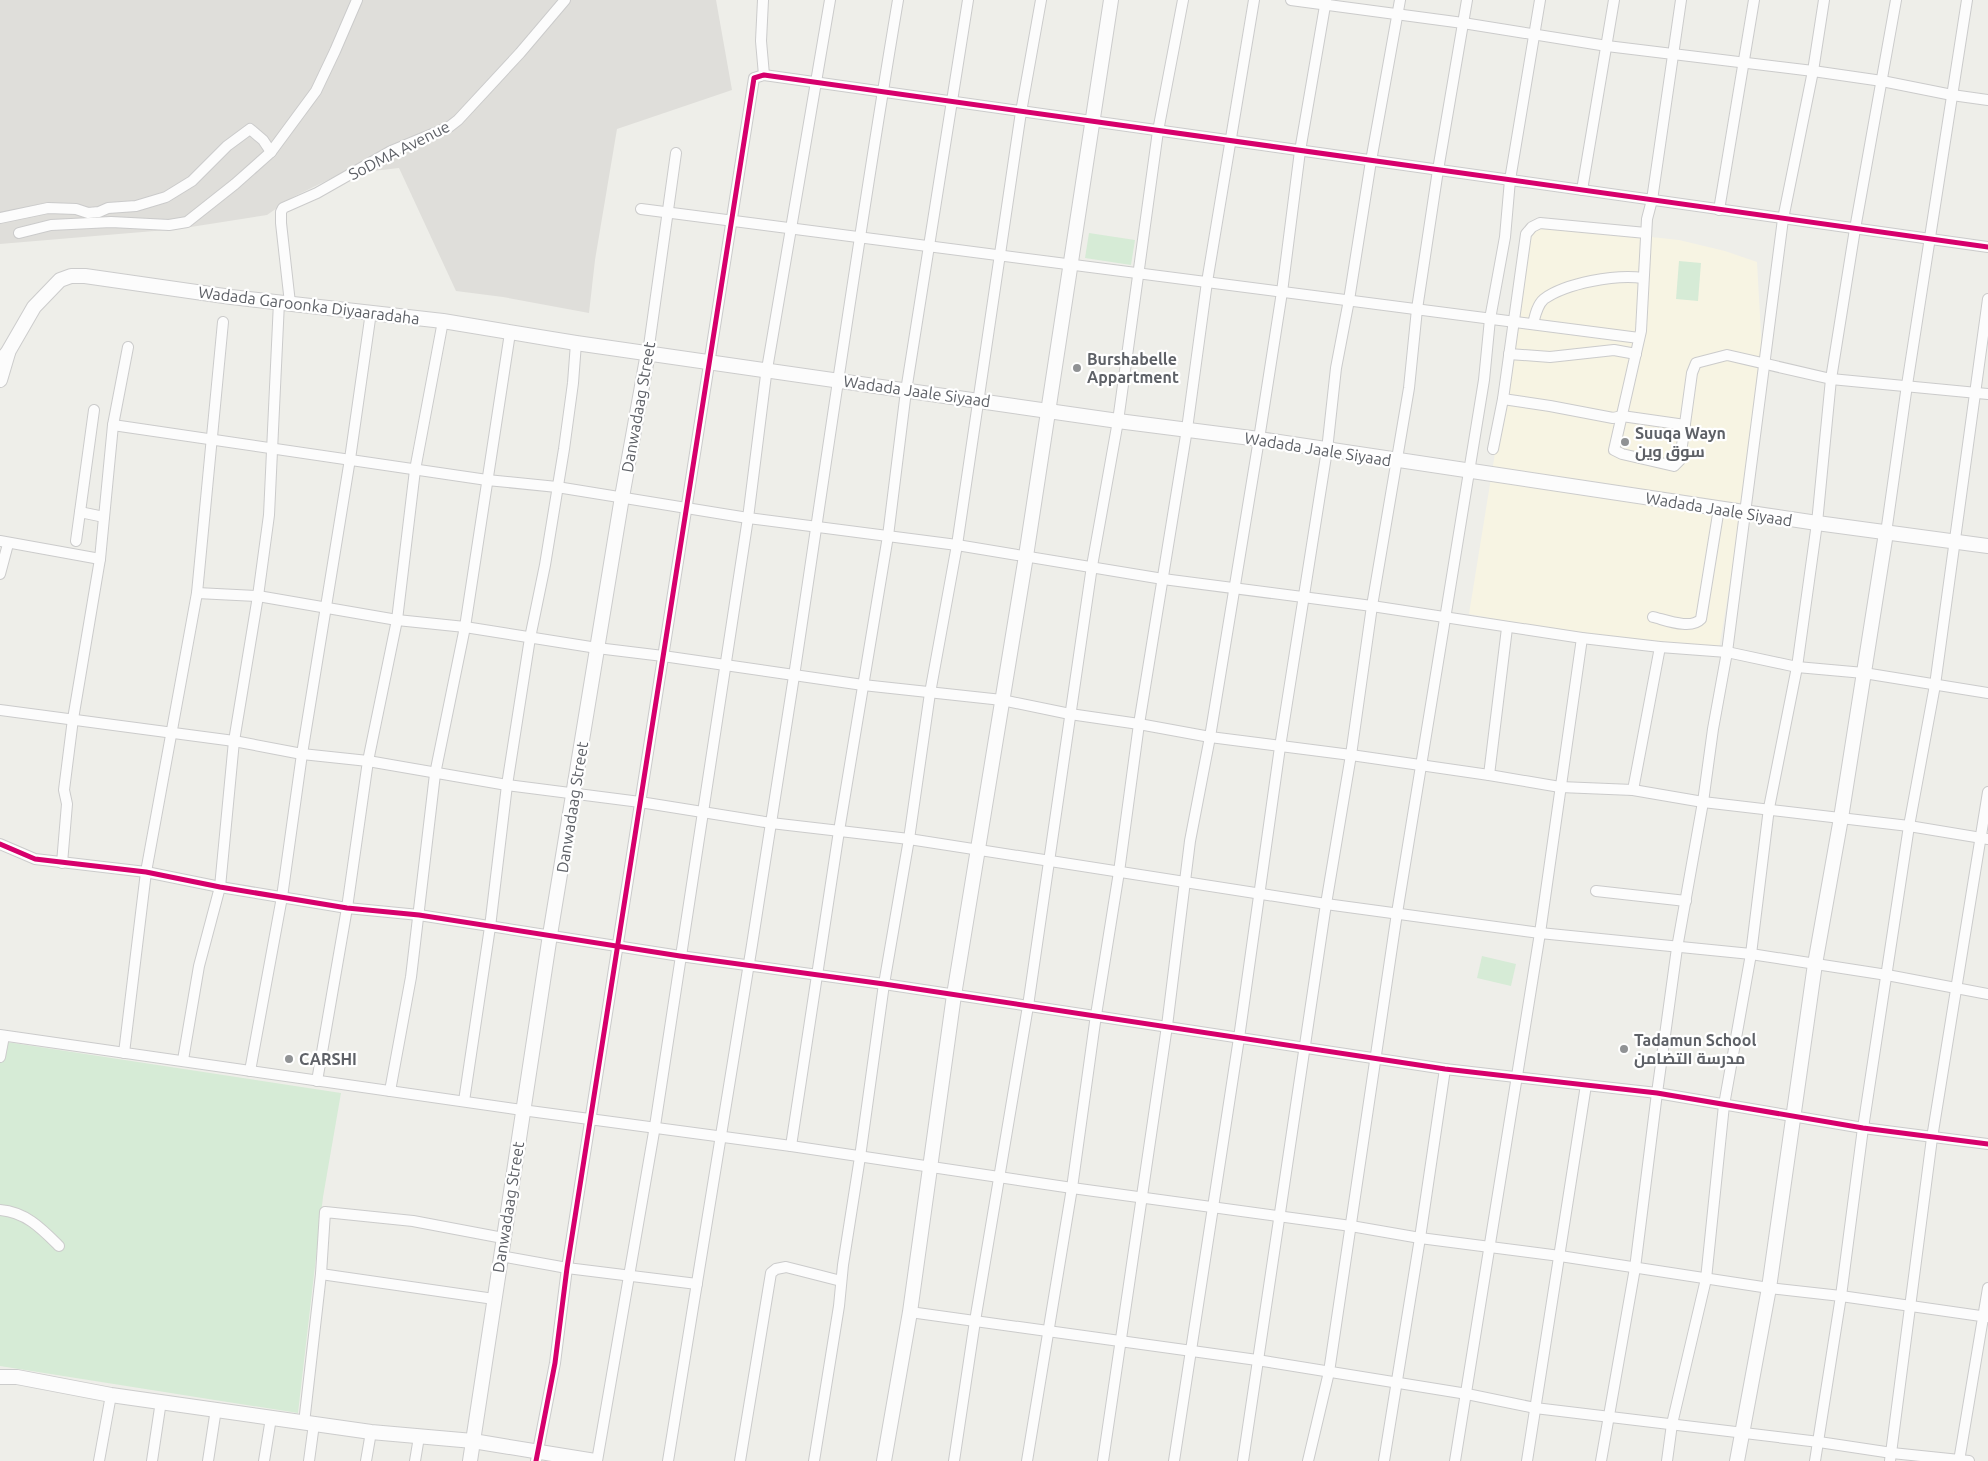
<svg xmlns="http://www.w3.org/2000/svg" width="1988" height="1461" viewBox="0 0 1988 1461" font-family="Ubuntu,Cairo,sans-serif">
<rect width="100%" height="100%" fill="#eeeee9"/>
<!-- commercial -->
<path fill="#f7f4e3" d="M1532,224L1679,240L1725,251L1757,262L1763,370L1746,488L1719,649L1587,634L1507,621L1469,614Z"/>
<!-- industrial -->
<path fill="#dfdeda" d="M0,0H716L732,90L617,129L595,260L589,313L503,297L456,291L399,168L338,175L293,197L267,215L178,229L0,244Z"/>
<!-- green -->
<g fill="#d6ebd6">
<path d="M1089,233L1135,240L1131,265L1085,258Z"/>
<path d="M1679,261L1701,263L1698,301L1676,299Z"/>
<path d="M1482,956L1516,964L1511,986L1477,978Z"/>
<path d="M0,1041L341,1093L323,1197L298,1413L0,1366Z"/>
</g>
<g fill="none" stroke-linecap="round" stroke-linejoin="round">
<defs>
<g id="street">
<path d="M763,0L761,41L764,75"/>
<path d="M1291,0L1463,23L1607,46L1813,71L1882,81L1952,95L1988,100"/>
<path d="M1681,0L1652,200L1647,219L1641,331L1614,450L1622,454L1674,466L1680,460L1692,373L1696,363L1727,355L1831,379L1988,394"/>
<path d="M1582,190L1614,0"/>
<path d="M641,209L1639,338"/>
<path d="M1719,210L1754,0"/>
<path d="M0,218L48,208L76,209L88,213L99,212L108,208L136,206L166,197L192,181L227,146L250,129L263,140L271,152"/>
<path d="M19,233L51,225L111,222L169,225L187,222L235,184L271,152L316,91L335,51L357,0"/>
<path d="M290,303L281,223V212L283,208L317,193L391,151L449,127L458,120L520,53L565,0"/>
<path d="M1533,324C1535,316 1537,305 1544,299C1566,283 1616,274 1643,278"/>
<path d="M648,353L676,153"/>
<path d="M1509,354L1550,357L1614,350L1636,354"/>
<path d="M1503,399L1550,406L1613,418L1622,416L1685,425"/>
<path d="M113,425L487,480L557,487L748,518L957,545L1163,579L1372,606L1582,638L1660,647L1727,652L1797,667L1864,673L1988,693"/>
<path d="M1493,449L1503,399L1526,234L1532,227L1540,223L1646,233"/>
<path d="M80,512L104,517"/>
<path d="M1886,533L1907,385L1967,0"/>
<path d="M0,541L100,559"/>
<path d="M76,541L94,410"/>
<path d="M0,574L8,544"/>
<path d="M197,593L258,596L397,620L465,627L597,648L663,656L863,685L1002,700L1070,714L1139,724L1210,737L1351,755L1489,775L1560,787L1633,790L1703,802L1909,826L1988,839"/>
<path d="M1653,617C1666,620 1691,630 1701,619L1719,508"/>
<path d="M0,710L234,741L302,754L368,761L507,785L640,802L771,823L909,839L1326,904L1540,933L1751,954L1887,975L1988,994"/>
<path d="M1489,775L1507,628"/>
<path d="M1633,790L1660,647"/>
<path d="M0,844L35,859L146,872L220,887L347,908L419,915L680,956L884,984L1445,1069L1657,1093L1863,1128L1988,1144"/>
<path d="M62,863L67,804L64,790L73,719L100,559L113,425L128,347"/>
<path d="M1596,891L1686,901"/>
<path d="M0,1035L522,1110L791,1146L1072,1188L1351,1226L1420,1238L1560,1256L1769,1288L1841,1296L1988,1317"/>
<path d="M124,1053L146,872L197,593L223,322"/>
<path d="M0,1057L4,1036"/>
<path d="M183,1060L199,966L220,887L234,741L258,596L269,515L279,302"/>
<path d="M250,1071L282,897L302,754L350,459L371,312"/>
<path d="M317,1081L347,908L368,761L397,620L415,470L443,321"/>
<path d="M390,1091L411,977L435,774L465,627L510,333"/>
<path d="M464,1101L490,927L507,785L530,638L545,565L564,449L573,383L576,343"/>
<path d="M791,1146L839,831L888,536L906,391L968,0"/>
<path d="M0,1210C26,1212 42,1229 59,1246"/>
<path d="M500,1256L567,1268L697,1284"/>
<path d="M321,1274L494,1299"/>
<path d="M910,1312L1257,1360L1467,1394L1535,1408L1819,1442L1892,1453L1969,1461"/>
<path d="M304,1423L321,1274L325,1212L413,1221L503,1238"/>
<path d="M99,1461L111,1395"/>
<path d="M152,1461L161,1401"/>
<path d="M208,1461L216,1409"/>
<path d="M264,1461L271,1418"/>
<path d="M309,1461L314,1424"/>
<path d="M366,1461L371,1432"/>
<path d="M415,1461L419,1437"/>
<path d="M536,1461L555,1363L567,1268L754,78L764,75L1988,247"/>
<path d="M597,1461L655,1126L748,518L766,375L830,0"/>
<path d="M668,1461C711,1199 754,938 794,676C828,450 860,225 898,0"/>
<path d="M740,1461L771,1273L776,1269L786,1267L841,1281"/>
<path d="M814,1461L839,1306L843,1265L860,1157L884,984L909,839L930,693L957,545L1021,112L1041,0"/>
<path d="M954,1461L975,1321L1028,1006L1092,566L1118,421L1158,131L1183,0"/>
<path d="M1027,1461L1072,1188L1096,1015L1119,872L1139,724L1187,429L1207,282L1254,0"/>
<path d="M1103,1461L1167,1026L1190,841L1210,737L1259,439L1282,292L1300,151L1326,0"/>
<path d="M1174,1461L1239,1038L1280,747L1327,450L1336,368L1349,300L1371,161L1400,0"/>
<path d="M1243,1461L1326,904L1351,755L1372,606L1409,388L1417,309L1438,170L1467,0"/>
<path d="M1308,1461L1329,1372L1397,913L1484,380L1490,319L1505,237L1510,180L1540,0"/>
<path d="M1384,1461L1420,1238L1445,1069"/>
<path d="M1455,1461L1540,933L1582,638"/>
<path d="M1527,1461L1586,1085"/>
<path d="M1601,1461L1635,1268L1657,1093L1677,948L1703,802L1713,729L1727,652L1783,219L1813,71L1824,0"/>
<path d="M1667,1461L1672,1424L1706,1279L1724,1105L1751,954L1769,808L1797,667L1817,523L1831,379L1855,229L1896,0"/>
<path d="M1815,1461L1841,1296L1863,1128L1909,826L1935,685L1988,299"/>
<path d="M1890,1461L1932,1138L1988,792"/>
<path d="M1959,1461L1988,1288"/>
</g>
<g id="secondary">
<path d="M0,362L8,352L34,307L60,280L71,276H85L231,297L443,321L576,343L1118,421L1259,439L1817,523L1988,546"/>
<path d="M0,380L8,353"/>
<path d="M0,1377H17L111,1395L371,1432L473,1441L595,1461"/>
<path d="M470,1461L550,935L622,497L648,353"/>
<path d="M884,1461L910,1312L954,995L1026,556L1111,0"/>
<path d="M1737,1461L1769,1288L1815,964L1841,818L1886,533"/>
</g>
</defs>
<!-- street casing -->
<use href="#street" stroke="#cbcbcb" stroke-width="12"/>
<!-- secondary casing -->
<use href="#secondary" stroke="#ccc" stroke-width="16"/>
<!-- street -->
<use href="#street" stroke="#fcfcfc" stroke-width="10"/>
<!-- secondary -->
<use href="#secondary" stroke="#fcfcfc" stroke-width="14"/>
<defs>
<g id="cycleway">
<path d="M0,844L35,859L146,872L220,887L347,908L419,915L680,956L884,984L1445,1069L1657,1093L1863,1128L1988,1144"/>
<path d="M536,1461L555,1363L567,1268L754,78L764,75L1988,247"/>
</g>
</defs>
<!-- cycleway casing -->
<use href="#cycleway" stroke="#fff" stroke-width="8"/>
<!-- cycleway -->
<use href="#cycleway" stroke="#d6006c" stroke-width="5"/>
</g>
<!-- markers -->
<g fill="#909294" stroke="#fff" stroke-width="2">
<circle cx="1077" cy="368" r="5"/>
<circle cx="1625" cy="442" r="5"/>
<circle cx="1624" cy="1049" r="5"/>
<circle cx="289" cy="1059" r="5"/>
</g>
<g text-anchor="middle" stroke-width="4.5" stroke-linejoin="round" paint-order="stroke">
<!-- street labels -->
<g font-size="16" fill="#5e6167" stroke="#fff">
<text transform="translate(399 150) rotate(-27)" y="6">SoDMA Avenue</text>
<text transform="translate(309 305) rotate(7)" y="6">Wadada Garoonka Diyaaradaha</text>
<text transform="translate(917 391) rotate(8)" y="6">Wadada Jaale Siyaad</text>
<text transform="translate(638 407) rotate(-80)" y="6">Danwadaag Street</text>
<text transform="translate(1318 449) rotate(9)" y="6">Wadada Jaale Siyaad</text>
<text transform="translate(1719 509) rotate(9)" y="6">Wadada Jaale Siyaad</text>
<text transform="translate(572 807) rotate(-81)" y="6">Danwadaag Street</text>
<text transform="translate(508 1207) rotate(-81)" y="6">Danwadaag Street</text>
</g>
<!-- poi labels -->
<g font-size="16" font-weight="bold" fill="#5e6167" stroke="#fff" text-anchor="start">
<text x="1087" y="365">Burshabelle<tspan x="1087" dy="18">Appartment</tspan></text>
<text x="1635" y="439">Suuqa Wayn<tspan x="1635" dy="18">سوق وين</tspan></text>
<text x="1634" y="1046">Tadamun School<tspan x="1634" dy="18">مدرسة التضامن</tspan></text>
<text x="299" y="1065">CARSHI</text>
</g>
</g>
</svg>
